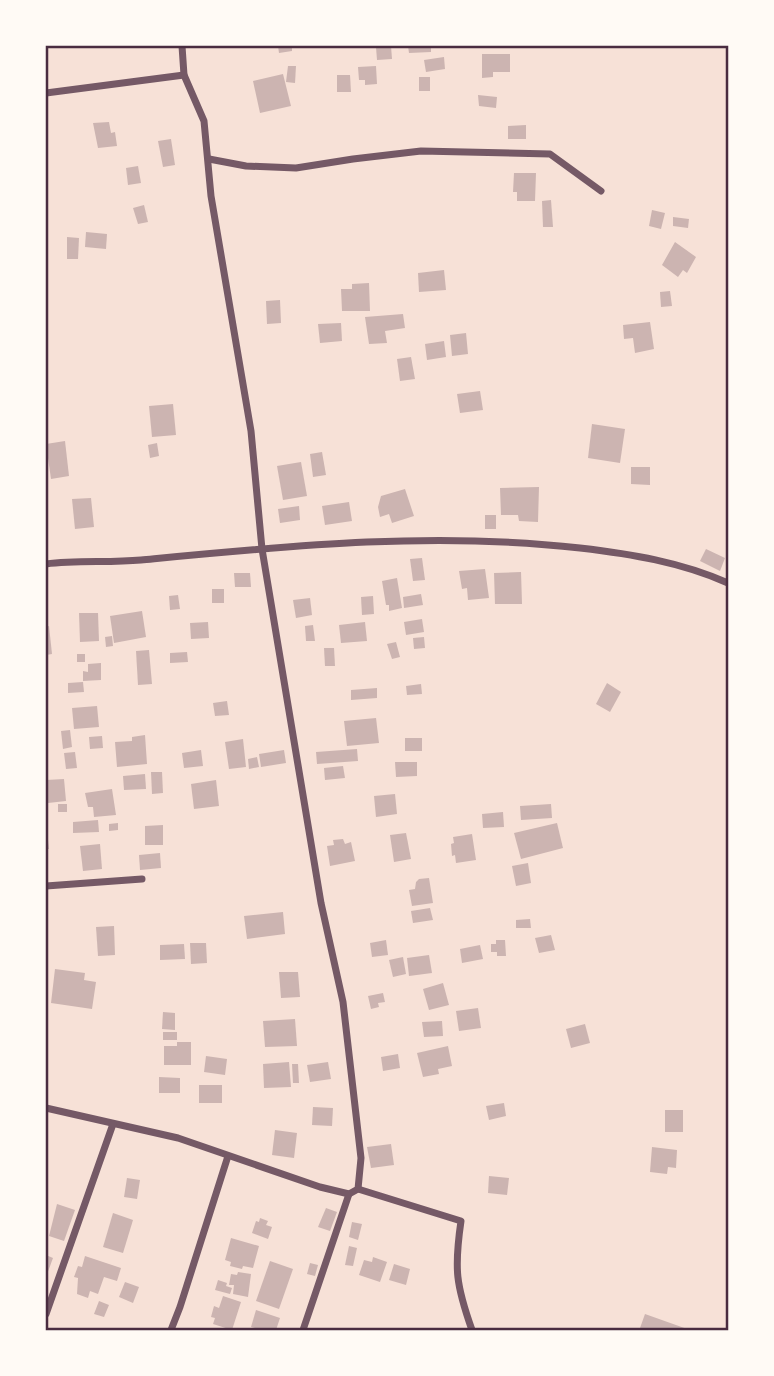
<svg xmlns="http://www.w3.org/2000/svg" width="774" height="1376" viewBox="0 0 774 1376" font-family="'Fira Sans Condensed',sans-serif">
<rect width="100%" height="100%" fill="#f7e1d7"/>
<!-- building -->
<g fill="#ccb4b1">
<path d="M278,46H292V51L279,53Z"/>
<path d="M391,46L392,59L377,60L376,47Z"/>
<path d="M408,46H431V52L409,53Z"/>
<path d="M482,54H510V72H493V77L482,78Z"/>
<path d="M444,57L445,69L426,72L424,60Z"/>
<path d="M288,66H296L295,83L286,82Z"/>
<path d="M376,66L377,84L365,85V80H359L358,67Z"/>
<path d="M283,74L291,106L260,113L253,81Z"/>
<path d="M337,75H350L351,92H337Z"/>
<rect x="419" y="77" width="11" height="14"/>
<path d="M478,95L497,97L496,108L479,106Z"/>
<path d="M109,122L111,133L115,132L117,146L98,148L93,123Z"/>
<path d="M526,125V139H508V126Z"/>
<path d="M171,139L175,165L163,167L158,141Z"/>
<path d="M138,166L141,183L128,185L126,168Z"/>
<path d="M514,173H536L535,201H517V192H513Z"/>
<path d="M551,200L553,227H543L542,201Z"/>
<path d="M144,205L148,222L138,224L133,208Z"/>
<path d="M652,210L665,213L661,229L649,226Z"/>
<path d="M673,217L689,219L688,228L673,226Z"/>
<path d="M86,232L107,234L106,249L85,247Z"/>
<path d="M67,237L79,238L78,259H67Z"/>
<path d="M675,242L696,257L687,273L683,270L678,277L662,265Z"/>
<path d="M444,270L446,290L419,292L418,273Z"/>
<path d="M369,283L370,311H342L341,289H352V284Z"/>
<path d="M670,291L672,306L661,307L660,292Z"/>
<path d="M280,300L281,323L267,324L266,301Z"/>
<path d="M403,314L405,328L385,331L387,343L369,344L365,317Z"/>
<path d="M650,322L654,349L635,353L633,338L624,339L623,325Z"/>
<path d="M341,323L342,341L320,343L318,324Z"/>
<path d="M466,333L468,354L452,356L450,335Z"/>
<path d="M444,341L446,357L427,360L425,344Z"/>
<path d="M411,357L415,379L400,381L397,359Z"/>
<path d="M480,391L483,410L460,413L457,394Z"/>
<path d="M173,404L176,435L152,437L149,406Z"/>
<path d="M592,424L625,429L620,463L588,458Z"/>
<path d="M65,441L69,476L51,479L46,444Z"/>
<path d="M157,443L159,456L150,458L148,445Z"/>
<path d="M322,452L326,475L313,477L310,454Z"/>
<path d="M301,462L307,496L283,500L277,466Z"/>
<path d="M631,467H650V485L631,484Z"/>
<path d="M539,487L538,522L519,521L518,515H501L500,488Z"/>
<path d="M405,489L414,516L392,523L389,514L380,517L378,507L381,496Z"/>
<path d="M91,498L94,527L75,529L72,499Z"/>
<path d="M349,502L352,521L325,525L322,506Z"/>
<path d="M299,506L300,520L280,523L278,509Z"/>
<rect x="485" y="515" width="11" height="14"/>
<path d="M706,549L725,558L720,571L700,561Z"/>
<path d="M422,558L425,580L413,581L410,559Z"/>
<path d="M485,569L489,598L468,600L467,588L462,589L459,571Z"/>
<path d="M521,572L522,604H495L494,573Z"/>
<path d="M234,573H250L251,587H235Z"/>
<path d="M397,578L402,608L389,611V605H386L382,581Z"/>
<rect x="212" y="589" width="12" height="14"/>
<path d="M421,594L423,605L404,608L403,597Z"/>
<path d="M178,595L180,609L170,610L169,596Z"/>
<path d="M373,596L374,614L362,615L361,597Z"/>
<path d="M310,598L312,615L296,618L293,600Z"/>
<path d="M142,611L146,637L114,643L110,616Z"/>
<path d="M79,613H98L99,641L80,642Z"/>
<path d="M422,619L424,632L406,635L404,622Z"/>
<path d="M208,622L209,638L191,639L190,623Z"/>
<path d="M365,622L367,641L341,643L339,625Z"/>
<path d="M313,625L315,641H306L305,626Z"/>
<path d="M49,626L52,654L46,655V627Z"/>
<path d="M112,636L113,646L106,647L105,637Z"/>
<path d="M424,637L425,648L414,649L413,638Z"/>
<path d="M396,642L400,657L392,659L387,644Z"/>
<path d="M324,648H334L335,666H325Z"/>
<path d="M149,650L152,684L138,685L136,651Z"/>
<path d="M187,652L188,662L170,663V653Z"/>
<rect x="77" y="654" width="8" height="8"/>
<path d="M101,663V680L83,681V671L88,672V664Z"/>
<path d="M83,682L84,692L68,693V683Z"/>
<path d="M607,683L621,692L610,712L596,704Z"/>
<path d="M421,684L422,694L407,695L406,686Z"/>
<path d="M377,688V698L351,700V690Z"/>
<path d="M227,701L229,715L215,716L213,703Z"/>
<path d="M97,706L99,727L74,729L72,708Z"/>
<path d="M376,718L379,743L347,746L344,721Z"/>
<path d="M70,730L72,747L63,749L61,731Z"/>
<path d="M145,735L147,764L117,767L115,742L132,741V737Z"/>
<path d="M102,736L103,748L90,749L89,737Z"/>
<rect x="405" y="738" width="17" height="13"/>
<path d="M243,739L246,767L229,769L225,742Z"/>
<path d="M357,749L358,761L317,764L316,752Z"/>
<path d="M201,750L203,766L184,768L182,753Z"/>
<path d="M284,750L286,763L261,767L259,754Z"/>
<path d="M75,752L77,768L66,769L64,753Z"/>
<path d="M257,757L259,767L249,769L248,759Z"/>
<path d="M395,762H417V776L396,777Z"/>
<path d="M343,766L345,778L325,780L324,768Z"/>
<path d="M151,772H162L163,793L152,794Z"/>
<path d="M145,774L146,789L124,790L123,776Z"/>
<path d="M64,779L66,801L48,803L46,780Z"/>
<path d="M216,780L219,806L194,809L191,784Z"/>
<path d="M112,789L116,815L94,817L93,807H88L85,793Z"/>
<path d="M395,794L397,814L376,817L374,796Z"/>
<rect x="58" y="804" width="9" height="8"/>
<path d="M551,804L552,818L521,820L520,806Z"/>
<path d="M503,812L504,827L483,828L482,814Z"/>
<path d="M98,820L99,832L73,833V822Z"/>
<path d="M118,823V830L109,831V824Z"/>
<path d="M557,823L563,848L521,859L514,833Z"/>
<path d="M163,825V845H145V826Z"/>
<path d="M46,831H47L49,849H46Z"/>
<path d="M406,833L411,859L394,862L390,835Z"/>
<path d="M472,834L476,860L456,863L455,855L452,856L451,844L454,843L453,837Z"/>
<path d="M343,839L345,844L351,842L355,861L330,866L327,846L334,845L333,840Z"/>
<path d="M100,844L102,869L83,871L80,846Z"/>
<path d="M160,853L161,868L140,870L139,855Z"/>
<path d="M528,863L531,883L516,886L512,866Z"/>
<path d="M429,878L433,903L412,906L409,890L415,889L416,882L419,879Z"/>
<path d="M430,908L433,920L413,923L411,911Z"/>
<path d="M283,912L285,934L247,939L244,916Z"/>
<path d="M530,919L531,928H516V920Z"/>
<path d="M114,926L115,955L98,956L96,927Z"/>
<path d="M551,935L555,950L539,953L535,938Z"/>
<path d="M386,940L388,955L372,957L370,943Z"/>
<path d="M496,940H505L506,956H497V952H491V944H496Z"/>
<path d="M190,943H206L207,963L191,964Z"/>
<path d="M184,944L185,959L160,960V945Z"/>
<path d="M480,945L483,959L462,963L460,949Z"/>
<path d="M429,955L432,973L409,976L407,958Z"/>
<path d="M403,957L406,974L393,977L389,960Z"/>
<path d="M55,969L85,973L84,980L96,982L92,1009L51,1003Z"/>
<path d="M279,972H298L300,997L281,998Z"/>
<path d="M443,983L449,1005L429,1010L423,989Z"/>
<path d="M383,993L385,1002L378,1003L379,1007L371,1009L368,996Z"/>
<path d="M478,1008L481,1028L459,1031L456,1011Z"/>
<path d="M163,1012L175,1013V1030L162,1029Z"/>
<path d="M295,1019L297,1046L265,1047L263,1021Z"/>
<path d="M442,1021L443,1036L424,1037L422,1022Z"/>
<path d="M585,1024L590,1043L571,1048L566,1029Z"/>
<rect x="163" y="1032" width="14" height="8"/>
<path d="M177,1042H191V1065H164V1046H177Z"/>
<path d="M448,1046L452,1066L438,1069L439,1074L423,1077L417,1053Z"/>
<path d="M398,1054L400,1068L383,1071L381,1057Z"/>
<path d="M206,1056L227,1059L225,1075L204,1072Z"/>
<path d="M289,1062L291,1087L264,1088L263,1064Z"/>
<path d="M328,1062L331,1079L310,1082L307,1065Z"/>
<path d="M292,1064H298L299,1083H293Z"/>
<path d="M159,1077L180,1078V1093H159Z"/>
<rect x="199" y="1085" width="23" height="18"/>
<path d="M504,1103L506,1116L489,1120L486,1106Z"/>
<path d="M313,1107L333,1108L332,1126L312,1125Z"/>
<rect x="665" y="1110" width="18" height="22"/>
<path d="M275,1130L297,1133L294,1158L272,1155Z"/>
<path d="M391,1144L394,1165L371,1168L367,1147Z"/>
<path d="M652,1147L677,1150L676,1168L668,1167L667,1174L650,1172Z"/>
<path d="M489,1176L509,1178L507,1195L488,1193Z"/>
<path d="M127,1178L140,1180L137,1199L124,1197Z"/>
<path d="M57,1204L75,1210L64,1241L49,1236Z"/>
<path d="M326,1208L337,1212L330,1231L318,1227Z"/>
<path d="M113,1213L133,1220L123,1253L103,1247Z"/>
<path d="M260,1218L268,1221L266,1225L272,1227L268,1239L252,1233L256,1221L259,1222Z"/>
<path d="M352,1222L362,1224L358,1240L349,1237Z"/>
<path d="M231,1238L259,1246L253,1268L243,1266L242,1269L230,1266L231,1262L225,1260Z"/>
<path d="M349,1246L357,1248L353,1266L345,1265Z"/>
<path d="M46,1255L53,1258L46,1277Z"/>
<path d="M85,1256L121,1268L117,1281L104,1277L98,1294L90,1291L88,1298L77,1294L78,1278L74,1277L78,1266L82,1267Z"/>
<path d="M373,1257L387,1262L380,1282L359,1275L364,1260L372,1262Z"/>
<path d="M270,1261L293,1269L279,1309L256,1301Z"/>
<path d="M310,1263L318,1265L315,1276L307,1274Z"/>
<path d="M394,1264L410,1269L406,1285L389,1280Z"/>
<path d="M238,1272L251,1274L248,1297L233,1294L234,1285H229L231,1274L237,1275Z"/>
<path d="M218,1280L227,1283L226,1286L232,1288L230,1294L215,1290Z"/>
<path d="M125,1282L139,1287L133,1303L119,1297Z"/>
<path d="M223,1296L241,1302L232,1330L213,1324L215,1318L211,1317L214,1306L219,1308Z"/>
<path d="M99,1301L109,1305L104,1317L94,1314Z"/>
<path d="M256,1310L280,1318L276,1330H263L251,1327Z"/>
<path d="M645,1314L690,1330H647L640,1328Z"/>
</g>
<g fill="none" stroke-linecap="round" stroke-linejoin="round">
<!-- minor -->
<g stroke="#755966" stroke-width="7">
<path d="M182,46L184,75L204,121L211,196L251,431L262,549L321,903L343,1002L361,1158L358,1189L349,1194L303,1330"/>
<path d="M46,93L184,75"/>
<path d="M209,159L246,166L296,168L353,159L421,151L550,154L601,191"/>
<path d="M46,564C77,560 109,563 141,560C287,546 433,531 580,548C631,554 681,562 728,583"/>
<path d="M46,886L142,879"/>
<path d="M46,1108L178,1138L320,1187L349,1194"/>
<path d="M358,1189L461,1221C454,1269 456,1285 472,1330"/>
<path d="M46,1314L113,1124"/>
<path d="M171,1330L180,1307L228,1156"/>
</g>
</g>
<!-- border -->
<rect width="774" height="1376" fill="none" stroke="#fffaf5" stroke-width="94"/>
<rect x="47" y="47" width="680" height="1282" fill="none" stroke="#4a2c40" stroke-width="2.5"/>
</svg>
